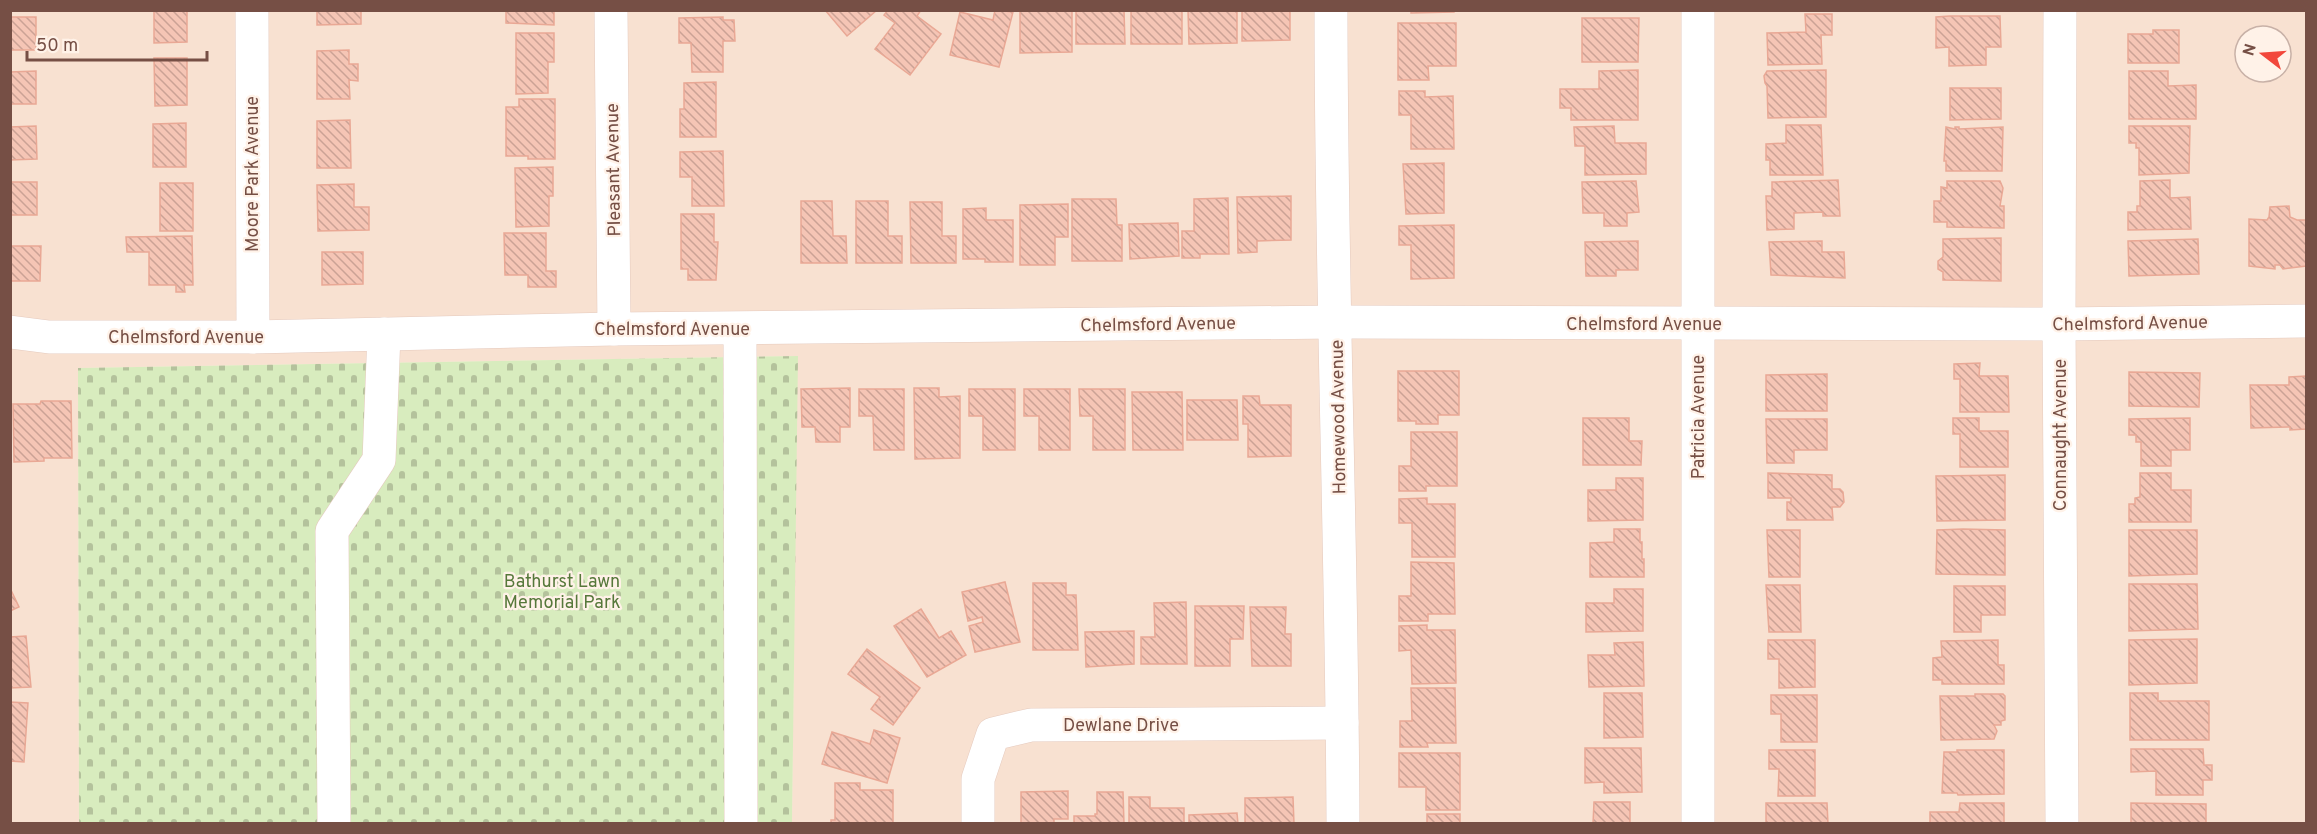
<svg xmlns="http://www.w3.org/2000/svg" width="2317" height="834" viewBox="0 0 2317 834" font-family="Overpass,sans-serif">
<defs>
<pattern id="cemetery-stones" width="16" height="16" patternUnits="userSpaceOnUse" patternTransform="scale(1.5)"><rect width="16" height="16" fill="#d8ecbe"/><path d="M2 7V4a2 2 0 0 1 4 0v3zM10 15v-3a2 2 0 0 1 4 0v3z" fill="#b4c29c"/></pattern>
<pattern id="building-back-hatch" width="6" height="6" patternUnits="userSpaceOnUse" patternTransform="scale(1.5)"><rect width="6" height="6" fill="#f5c5b5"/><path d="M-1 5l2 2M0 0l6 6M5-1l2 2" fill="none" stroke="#cba295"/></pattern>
</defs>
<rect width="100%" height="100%" fill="#feeee0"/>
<!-- residential -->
<path fill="#f8e1d1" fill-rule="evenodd" d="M10,11H2306V823H792L797,356L78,368L79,823H11ZM2245,36H2281V72H2245Z"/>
<!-- cemetery -->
<path fill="url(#cemetery-stones)" d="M798,356L792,823H79L78,368Z"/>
<!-- building -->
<g fill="url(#building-back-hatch)" stroke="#e9a895" stroke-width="1.5">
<path d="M154,10H187V42L154,43Z"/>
<path d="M317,10H361V24L317,25Z"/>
<path d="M506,10H554V25L506,23Z"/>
<path d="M825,10H877L847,36Z"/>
<path d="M888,10H921L917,16L941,34L910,75L875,49L895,23L884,15Z"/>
<path d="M995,10L1013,12L999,67L950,55L960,12L993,20Z"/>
<path d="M1020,10H1072V52L1020,53Z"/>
<path d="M1076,10H1124L1125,44H1076Z"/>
<rect x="1131" y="10" width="51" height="34"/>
<path d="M1188,10H1237V43L1189,44Z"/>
<path d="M1242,10H1290V40L1242,41Z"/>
<path d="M1411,10H1454V12L1411,13Z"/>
<path d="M1805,14H1832V35H1821L1822,64L1768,65L1767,33L1806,32Z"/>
<path d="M1950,16H2000L2001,47H1986V65L1949,66V47L1936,48V17Z"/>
<rect x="10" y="17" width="26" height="33"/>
<path d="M723,17V20H734L735,41H723V72H692L691,43H679V18Z"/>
<path d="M1582,18H1639L1638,62H1582Z"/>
<path d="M1398,23H1456V66H1428L1429,80H1398Z"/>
<path d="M2153,30H2179V63H2128V34H2153Z"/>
<path d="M516,33H554V62H548V93L516,94Z"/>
<path d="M349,50V64H358V81L349,80L350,99H317V51Z"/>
<path d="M154,58H187V105L155,106Z"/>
<path d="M1638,70V120H1571V108H1560V89H1599V71Z"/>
<path d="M1826,70V117L1768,118L1767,86L1765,83L1764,76L1767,71Z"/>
<path d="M36,71V104H10V72Z"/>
<path d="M2129,71H2168V86L2196,85V119H2129Z"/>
<path d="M716,82V137H680V109H684V83Z"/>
<path d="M1950,88H2001V119L1950,120Z"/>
<path d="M1399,91H1425V97L1453,96L1454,149H1411V115H1399Z"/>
<path d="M519,99H555V159H528V156H506V107H519Z"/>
<path d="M350,120L351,168H317V121Z"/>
<path d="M186,123V167H153V124Z"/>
<path d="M1786,125H1821L1823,175H1770V160H1766V144L1786,143Z"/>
<path d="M36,126L37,159L10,160V127Z"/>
<path d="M1614,126L1615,143H1646V174L1585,175V146H1575L1574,127Z"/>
<path d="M2129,126H2190L2189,173L2139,175V148H2136V143H2129Z"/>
<path d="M1946,127L1955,129V127H1959V129L2003,127L2002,171H1946V161H1944Z"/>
<path d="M723,151L724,206H692V177H680V152Z"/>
<path d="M1444,163V213L1406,214L1403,164Z"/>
<path d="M553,167V196H549V226L516,227L515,168Z"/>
<path d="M1838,180L1840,216H1823V212L1794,213V229L1767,230L1766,196H1772V182Z"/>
<path d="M2170,180V198L2190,197L2191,229L2128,230V212H2137V206H2140V181Z"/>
<path d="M1636,181L1639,212L1627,213V226H1604V213H1583L1582,182Z"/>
<path d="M1947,181H2000L2003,188L2000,206H2004V228L1947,227V222H1934V201H1941V187L1947,188Z"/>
<rect x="10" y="182" width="27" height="33"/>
<rect x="160" y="183" width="33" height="48"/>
<path d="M354,184V207H369V230L318,231L317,185Z"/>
<path d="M1291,196V240L1257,241V252L1238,253L1237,197Z"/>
<path d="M1228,198L1229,254H1200V258H1182V231H1194V199Z"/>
<path d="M1072,199H1116L1117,225H1122V261H1072Z"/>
<path d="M801,201H832L833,236H846L847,263H801Z"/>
<path d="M856,201H888V236H902V263H856Z"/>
<path d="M910,202H942V236H956V263H911Z"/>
<path d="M1068,204V237H1055V265H1020V205Z"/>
<path d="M2289,206L2290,217L2297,220H2306V266L2283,269L2280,265H2275V269L2249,266V219L2267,220L2269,217L2270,207Z"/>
<path d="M986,208V220H1013V262H985V259H963V209Z"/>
<path d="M681,214H714V242H718L716,280H688V269H681Z"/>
<path d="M1178,223L1179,256L1130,259L1129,224Z"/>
<path d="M1454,225V278L1411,279V245H1399V226Z"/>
<path d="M504,233H546V271H556V287H528V275H505Z"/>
<path d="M192,236L193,285H184L185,292H176V285H149V252H127L126,237Z"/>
<path d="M2001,238V281L1943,280V272L1938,269V261L1943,257V239Z"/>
<path d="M2198,239L2199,274L2129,276L2128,241Z"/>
<path d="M1638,241V270H1616V276H1586L1585,242Z"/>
<path d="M1822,241V252H1844L1845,278L1771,275L1769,242Z"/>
<path d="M10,246H41L40,281H10Z"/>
<path d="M322,252H363V284L322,285Z"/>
<path d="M1980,363L1979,376H2008L2009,412H1960V379H1954V364Z"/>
<path d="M1398,371H1459V415H1438V424H1416V421H1398Z"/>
<path d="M2129,372L2200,373L2199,407L2129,406Z"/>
<path d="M1827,374V411H1766V375Z"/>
<path d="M2306,376V429L2290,430V427L2251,428L2250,385H2289V377Z"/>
<path d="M850,388V427H840V442H816L815,427H802L801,389Z"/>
<path d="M914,388H939V397L960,396V458L915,459Z"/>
<path d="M859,389H904V450H874L873,416H859Z"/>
<path d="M969,389H1015V450H983V416H969Z"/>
<path d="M1024,389H1070V450H1039V416H1024Z"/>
<path d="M1079,389H1125V450H1093V416H1080Z"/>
<path d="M1132,392H1182L1183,450H1133Z"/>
<path d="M1243,396H1259L1260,405H1291V456L1248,457V424H1243Z"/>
<path d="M1187,400H1237L1238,440H1187Z"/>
<path d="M41,401H71L72,458H44V461L14,462L13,404H40Z"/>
<path d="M1583,418H1629V441H1642L1641,465H1583Z"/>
<path d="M1953,418H1979V431H2008V467H1960V434H1953Z"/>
<path d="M2190,418V450H2171V466H2141V442H2136V435H2129V419Z"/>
<path d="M1766,419H1827V450H1794V463H1767Z"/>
<path d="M1411,432H1457V486H1426V491H1399V466H1411Z"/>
<path d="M1768,473L1832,475V489H1840L1843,492L1844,502L1840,507H1832L1833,520H1787V502H1791V498H1768Z"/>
<path d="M2140,473H2171V490H2191V522H2129V504H2135V498L2140,497Z"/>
<path d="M2005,475V520L1937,521L1936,476Z"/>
<path d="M1616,478H1643V520L1588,521V490H1616Z"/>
<path d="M1427,498V504H1455V557H1412V523H1399V499Z"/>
<path d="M1614,529H1640V542H1642V559H1644V577H1590V543L1614,542Z"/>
<path d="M1963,529L2005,530V575L1936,574L1937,530Z"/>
<path d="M1767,530H1800V577H1769Z"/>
<path d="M2129,530H2197V574L2129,576Z"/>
<path d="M1411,562L1454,563L1455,614H1428V621H1399V596H1411Z"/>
<path d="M1005,582L1020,642L975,652L969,626L983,622L982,617L968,621L962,592Z"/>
<path d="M1033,583H1066V595H1076L1078,650H1033Z"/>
<path d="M2129,584H2197L2198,629L2129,631Z"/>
<path d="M1766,585H1800L1801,632H1769Z"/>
<path d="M1954,586H2005V615H1981V632H1954Z"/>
<path d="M10,588L19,607L10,611Z"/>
<path d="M1614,589H1643V631L1586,632V603H1614Z"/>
<path d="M1186,602L1187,664H1141V637H1155L1154,603Z"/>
<path d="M1195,606H1244L1243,639H1230V666H1195Z"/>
<path d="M1250,607H1286L1285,634H1291V666H1252Z"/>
<path d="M921,609L939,638L951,631L966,655L927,677L894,626Z"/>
<path d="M1427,625V630H1455L1456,683L1412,684L1411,650L1399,651V626Z"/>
<path d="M1134,631V664L1086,667L1085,632Z"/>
<path d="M26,636L31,687L10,688V637Z"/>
<path d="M2197,639V683L2129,685V640Z"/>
<path d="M1768,640H1815V687L1779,688V659H1768Z"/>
<path d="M1998,640V665H2004V684H1942V680H1933V658L1942,657L1941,641Z"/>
<path d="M1643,642L1644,686L1589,687L1588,655H1615L1614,643Z"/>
<path d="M867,649L920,688L893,725L871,709L880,697L848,674Z"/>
<path d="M1411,688H1455L1456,743H1427L1428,747H1400V721H1412Z"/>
<path d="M1604,693H1642L1643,737L1604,738Z"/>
<path d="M2130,693H2158V701H2209V740H2130Z"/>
<path d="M1975,694H2003L2005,696V720L2001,721V725H1994L1997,731L1994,739L1941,740L1940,696H1975Z"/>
<path d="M1771,695H1817V742H1781V714H1771Z"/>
<path d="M10,702L28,703L24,762L10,761Z"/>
<path d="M874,730L900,738L887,783L822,764L832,732L870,744Z"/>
<path d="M1585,748H1641L1642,792L1604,793V782L1585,783Z"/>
<path d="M2131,749H2203L2204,765H2212V780H2203V795H2156V771L2131,772Z"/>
<path d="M1769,750H1815V796H1778L1779,769H1769Z"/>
<path d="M1957,750H2004V794L1958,795L1957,793H1942L1944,752H1957Z"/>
<path d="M1399,753H1460V810H1426V787H1399Z"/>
<path d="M835,783H860V790H893V824H831V820H835Z"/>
<path d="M1068,791V819H1054V824H1021V792Z"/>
<path d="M1097,792H1123L1124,824H1074V816H1095V814H1097Z"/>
<path d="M1129,797H1150V808H1184V824H1129Z"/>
<path d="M1293,797L1294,824H1245V798Z"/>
<path d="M1594,802H1630V824H1593Z"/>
<path d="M1766,803H1827L1828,824H1766Z"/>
<path d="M1960,803H2004V824H1930V812H1959Z"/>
<path d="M2131,803L2206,804V824H2131Z"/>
<path d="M1237,813L1238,824H1189V815Z"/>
<rect x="1427" y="814" width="33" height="10"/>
</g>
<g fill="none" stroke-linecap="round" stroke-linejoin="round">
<defs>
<g id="minor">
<path d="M252,10L253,337"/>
<path d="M611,10L614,329"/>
<path d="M1331,10C1331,282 1342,552 1343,824"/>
<path d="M1698,10V824"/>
<path d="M2060,10L2059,324L2062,824"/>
<path d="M740,329L741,824"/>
<path d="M10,332L49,337H253L614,329L1336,322L2059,324L2306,321"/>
<path d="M334,824L332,531L379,460L384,334"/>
<path d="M978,824V779L993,734L1031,725L1342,723"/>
</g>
</defs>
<!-- minor casing -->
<use href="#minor" stroke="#e5cabe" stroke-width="34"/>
<!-- minor -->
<use href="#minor" stroke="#fff" stroke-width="33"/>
</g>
<g text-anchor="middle" stroke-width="4.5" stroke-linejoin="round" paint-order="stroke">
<!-- street labels -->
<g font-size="18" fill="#764f45" stroke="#fff2e8">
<text transform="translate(613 170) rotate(-91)" y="6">Pleasant Avenue</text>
<text transform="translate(252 174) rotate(-90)" y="6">Moore Park Avenue</text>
<text transform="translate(2130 323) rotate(-1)" y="6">Chelmsford Avenue</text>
<text transform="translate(1158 324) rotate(-1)" y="6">Chelmsford Avenue</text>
<text x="1644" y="330">Chelmsford Avenue</text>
<text x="672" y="335">Chelmsford Avenue</text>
<text x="186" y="343">Chelmsford Avenue</text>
<text transform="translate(1338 417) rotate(-91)" y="6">Homewood Avenue</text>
<text transform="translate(1698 417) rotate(-90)" y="6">Patricia Avenue</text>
<text transform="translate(2060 435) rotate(-90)" y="6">Connaught Avenue</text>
<text x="1121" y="731">Dewlane Drive</text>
</g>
<!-- park labels -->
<g font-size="18" fill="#56783a" stroke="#fff2e8">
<text x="562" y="587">Bathurst Lawn<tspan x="562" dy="21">Memorial Park</tspan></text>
</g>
</g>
<!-- border -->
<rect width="2317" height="834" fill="none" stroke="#764f45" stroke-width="24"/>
<!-- north arrow -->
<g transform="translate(2263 54) rotate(287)"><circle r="28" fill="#fff2e8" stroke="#c8b1a7" stroke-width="1.5"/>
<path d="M0-4.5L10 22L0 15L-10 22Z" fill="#f2473b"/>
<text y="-9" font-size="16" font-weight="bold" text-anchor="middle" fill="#764f45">N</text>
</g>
<!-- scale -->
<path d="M27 51v9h180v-9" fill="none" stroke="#764f45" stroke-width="3"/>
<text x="36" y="51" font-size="18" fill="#764f45" stroke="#fff2e8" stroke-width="4.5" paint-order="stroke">50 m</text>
</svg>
